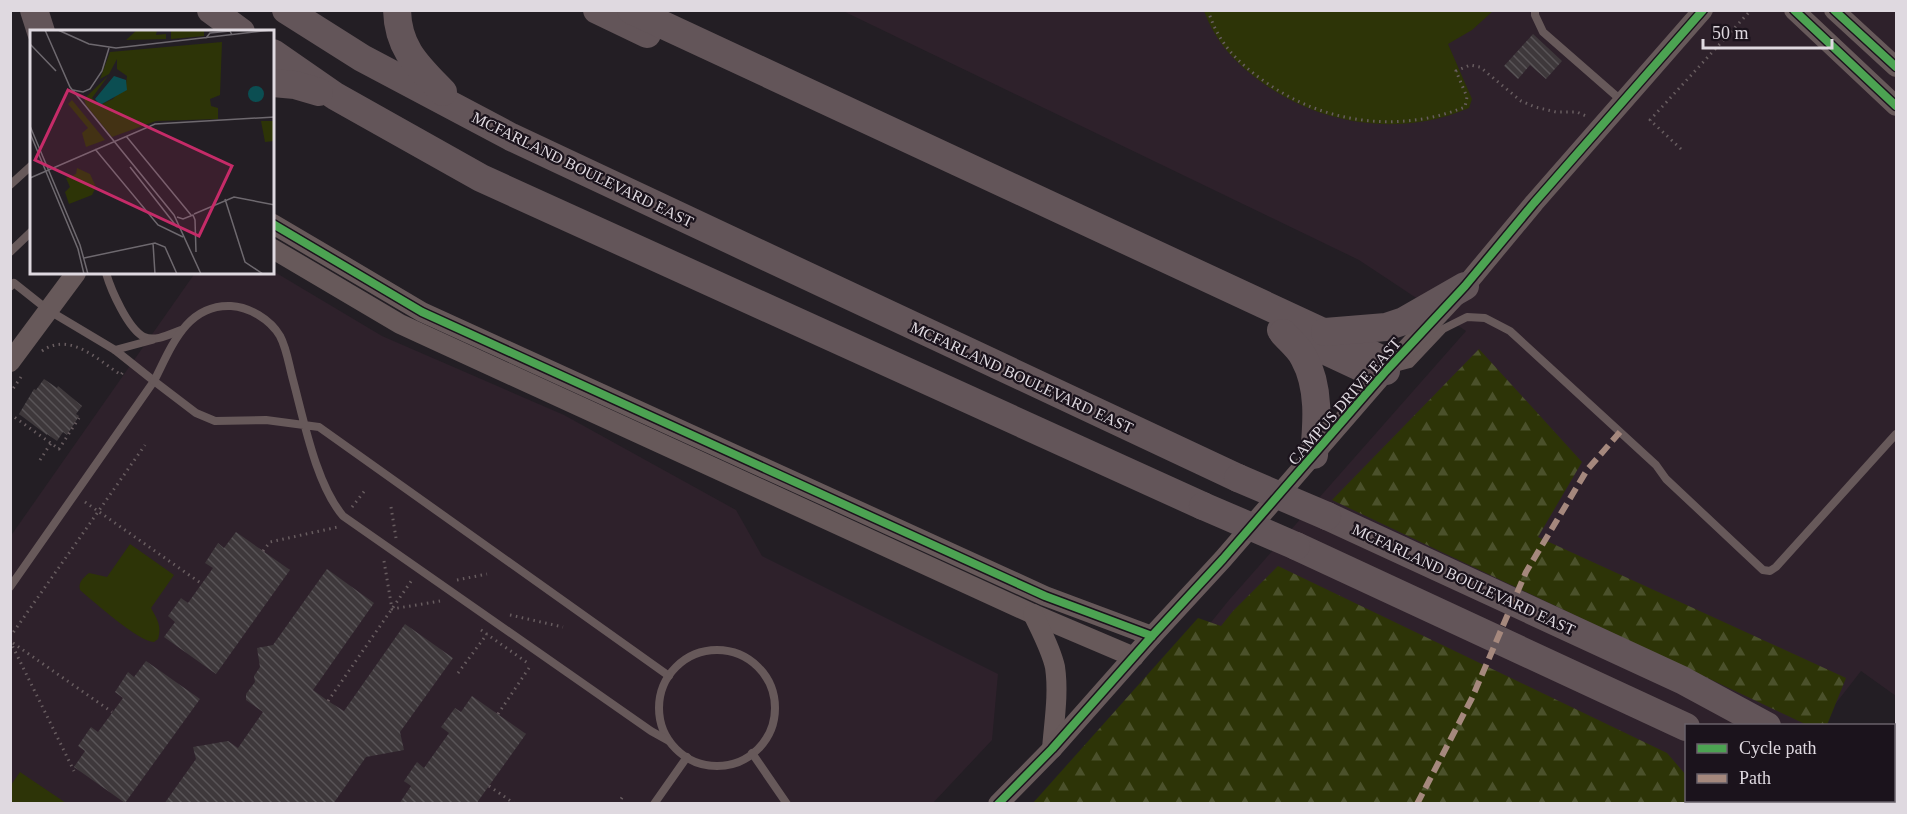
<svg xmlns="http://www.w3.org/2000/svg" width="1907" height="814" viewBox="0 0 1907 814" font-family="'Times New Roman',serif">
<defs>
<pattern id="forest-firs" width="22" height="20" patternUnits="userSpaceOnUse" patternTransform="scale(1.5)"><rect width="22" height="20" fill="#2d3407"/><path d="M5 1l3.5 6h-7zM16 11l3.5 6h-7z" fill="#4b512b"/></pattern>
<pattern id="building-back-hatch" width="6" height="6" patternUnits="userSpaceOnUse" patternTransform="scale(1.5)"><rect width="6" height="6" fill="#3e383b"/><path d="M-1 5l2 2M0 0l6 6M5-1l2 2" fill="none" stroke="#595457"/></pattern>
</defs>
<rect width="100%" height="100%" fill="#231e24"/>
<!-- education -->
<g fill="#2e212b">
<path d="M843,11H1896V696L1861,671L1819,725L1686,726V800L1762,801L1760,803H1093L1110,747L1229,600L1466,331L1359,260Z"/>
<path d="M273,271L382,336L564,415L736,510L762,556L998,674L992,740L933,803H11L10,537L195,273H273Z"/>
</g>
<!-- green -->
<g fill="#2d3407">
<path d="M1204,11V10L1493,11L1472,30L1448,44L1472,99L1469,108C1402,137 1323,126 1264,84C1236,64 1216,43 1204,11Z"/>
<path d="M130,544L174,575L151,608C157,619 162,626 158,639L154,642C139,642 93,601 80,590C78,582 83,578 89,573L107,577Z"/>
<path d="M20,772L66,803H11V785Z"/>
</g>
<!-- forest -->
<g fill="url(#forest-firs)">
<path d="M1479,349L1582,462L1538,537L1846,678L1827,725H1807L1332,500Z"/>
<path d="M1278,566L1667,753L1686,775V800L1711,801L1713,803H1033L1198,618L1221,626L1233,611Z"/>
</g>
<!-- building -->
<g fill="url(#building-back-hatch)">
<path d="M1533,34L1562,61L1546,79L1530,65L1518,79L1504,66Z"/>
<path d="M44,379L57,388L58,386L82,406L76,414L79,416L67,435L63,432L57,441L47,434V435L19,414L34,389L36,390Z"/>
<path d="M236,532L290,570L216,674L164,637L175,622L168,616L181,598L188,603L213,568L205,563L218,543L224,548Z"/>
<path d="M327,569L374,603L313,690L328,701L344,711L405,624L453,658L400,732L404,750L366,757L333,804H164L196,759L193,747L228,741L238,748L263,712L246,700V694L255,682L254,676L260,667L257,648L273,645Z"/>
<path d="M146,661L200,699L125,803L74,767L85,751L78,746L91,727L98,732L123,698L115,692L128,672L134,677Z"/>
<path d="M472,696L526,734L476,804H399L411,786L404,781L417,762L424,768L449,733L441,727L455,708L461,712Z"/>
</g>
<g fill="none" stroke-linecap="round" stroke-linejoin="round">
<!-- path -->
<g stroke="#685d60" stroke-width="3" stroke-dasharray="1.5 4.5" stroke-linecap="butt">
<path d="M1208,10C1218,43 1237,62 1264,81C1322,123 1398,134 1465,107L1467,97L1456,71L1470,65L1480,67L1521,101L1535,107L1556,112H1577L1586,116"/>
<path d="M1681,149L1650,120L1751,10"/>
<path d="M42,351C70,331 98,360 121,375L123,372"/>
<path d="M10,393L21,377"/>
<path d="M10,414L59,449L79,418"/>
<path d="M40,460L51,443"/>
<path d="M85,502L202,584"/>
<path d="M352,507L366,489"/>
<path d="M391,507L396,538"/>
<path d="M263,551L270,542L338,527"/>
<path d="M384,561L392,609L440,601"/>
<path d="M457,580L487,574"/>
<path d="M510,615L563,627"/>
<path d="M481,630L529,664"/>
<path d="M10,637L145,445"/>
<path d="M10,641L74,771"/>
<path d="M13,643L112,712"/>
<path d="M458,673L487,634"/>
<path d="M328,701L412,580"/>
<path d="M498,714L531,665"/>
<path d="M489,786L515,804"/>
<path d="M70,803V804"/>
<path d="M618,804L623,796"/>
</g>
<!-- service -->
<g stroke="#67595a" stroke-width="8">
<path d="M1535,10V15L1543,32L1622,101"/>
<path d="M10,185L32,165"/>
<path d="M10,252L32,231"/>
<path d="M106,273C111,290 128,329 144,337C156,342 170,334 181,330"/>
<path d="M10,287L14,283L48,310L115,350L154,381L10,587"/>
<path d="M115,350L152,340"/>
<path d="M1395,368L1410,364L1443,329L1467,317L1485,318L1510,331L1656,465L1666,479L1763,570L1770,571L1776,567L1896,434"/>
<circle cx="717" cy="708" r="58"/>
<path d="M669,676L319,427L266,420L215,421L196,413L154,381C171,348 186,304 231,306C249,307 270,319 280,336C287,349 289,366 293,380C304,421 316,484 343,516L651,731L669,741"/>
<path d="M752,753L787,804"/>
<path d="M654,804L687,757"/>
</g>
<!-- tertiary -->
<g stroke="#67595a" stroke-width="20">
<path d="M1794,10L1896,106"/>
<path d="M1834,10L1896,67"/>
<path d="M273,224L422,312L1045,596L1152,636"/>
<path d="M273,249L400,324L1033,614L1134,657"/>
<path d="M10,362L76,273"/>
<path d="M1033,614C1041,631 1051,649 1055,667C1059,694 1054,722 1052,749"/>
<path d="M998,804L1052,749L1152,636L1223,559L1386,371L1465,286L1534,203L1703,10"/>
</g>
<!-- motorway -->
<g stroke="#635559" stroke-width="28">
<path d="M34,10L41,32"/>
<path d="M211,10L241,32"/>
<path d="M286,10L362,58L511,137L1238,478"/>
<path d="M397,10C398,49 418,66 443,92"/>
<path d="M597,10L647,34"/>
<path d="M631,10L1381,359L1386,371L1371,370L1358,366L1281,330"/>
<path d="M273,53L335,96L481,178L1203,506"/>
<path d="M273,83L295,85L319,92"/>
<path d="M1325,332L1386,327L1404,321L1465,286"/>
<path d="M1283,333C1290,341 1300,349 1304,358C1320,387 1317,423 1314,455"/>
<path d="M1327,516L1682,680L1767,726"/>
<path d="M1296,546L1686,727"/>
<path d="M1894,798L1896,799"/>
<path d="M1816,800L1821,804"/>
</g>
<!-- motorway-bridge -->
<g stroke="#635559" stroke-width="28">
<path d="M1238,478L1327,516"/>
<path d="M1203,506L1296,546"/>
</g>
<!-- quiet -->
<path stroke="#a5887d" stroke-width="6" stroke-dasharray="12 6" stroke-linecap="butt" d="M1417,804L1472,698L1526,572L1587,470L1620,432"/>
<defs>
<g id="cycleway">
<path d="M1794,10L1896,106"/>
<path d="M1834,10L1896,67"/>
<path d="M273,224L422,312L1045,596L1152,636"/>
<path d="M998,804L1052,749L1152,636L1223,559L1386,371L1465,286L1534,203L1703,10"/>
</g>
</defs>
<!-- cycleway casing -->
<use href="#cycleway" stroke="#1b131c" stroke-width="11"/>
<!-- cycleway -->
<use href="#cycleway" stroke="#4ca352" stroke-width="8"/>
</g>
<g text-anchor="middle" stroke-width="4.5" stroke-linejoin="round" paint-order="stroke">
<!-- street labels -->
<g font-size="16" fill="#dfd9e0" stroke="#1b131c">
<text transform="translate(583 169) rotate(26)" y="6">MCFARLAND BOULEVARD EAST</text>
<text transform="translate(1022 377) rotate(25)" y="6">MCFARLAND BOULEVARD EAST</text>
<text transform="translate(1344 401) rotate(-49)" y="6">CAMPUS DRIVE EAST</text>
<text transform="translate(1464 579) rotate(25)" y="6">MCFARLAND BOULEVARD EAST</text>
</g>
</g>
<!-- overview -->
<g transform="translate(30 30)">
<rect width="244" height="244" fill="#231e24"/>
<path d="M231,91H244V111L235,112ZM47,138L60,144L66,157L62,165L39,174L35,162L40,157L36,148L46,144Z" fill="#2d3407"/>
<path d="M107,0H127L126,5L136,4V9L96,10ZM141,0H174V6L141,9ZM192,12L190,65L180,69L181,76L188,78V89L126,91L82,107L56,75L54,69L78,46L62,68L70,75L83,69L96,54L97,46L87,39V29L79,44L70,49L80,22ZM42,70L75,110L56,117L52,103L58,98L38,74Z" fill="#2d3407"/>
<path d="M84,46L96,50L97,60L70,75L65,69ZM218 64a8 8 0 1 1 16 0a8 8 0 1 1-16 0Z" fill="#0b4e52"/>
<path fill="none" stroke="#6e696f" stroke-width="1.5" d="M15,0L40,57L144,185L171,244M28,0L59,14L86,18L241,0M176,8L180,3L200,1L202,5M0,14L26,41M43,60L53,62L60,59L72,41L79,18M0,96L50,215L58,244M0,103L48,219L54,244M96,106L161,185M65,119L128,195L153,207M100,137L147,197M0,148L125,94L245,87M195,169L215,232L233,244M164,184L204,167L245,175M147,187L153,189L163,185L165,190L166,222M123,213L125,244M54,228L125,213L135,217L147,244"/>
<path fill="#c52b68" fill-opacity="0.15" stroke="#c52b68" stroke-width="3" d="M38,60L202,136L169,206L5,130Z"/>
<rect width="244" height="244" fill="none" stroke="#dfd9e0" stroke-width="3"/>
</g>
<!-- border -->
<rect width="1907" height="814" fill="none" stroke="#dfd9e0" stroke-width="24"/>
<!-- legend -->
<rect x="1685" y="724" width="210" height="78" fill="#1b131c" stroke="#69626a" stroke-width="1.5"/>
<rect x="1697" y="744" width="30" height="9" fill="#4ca352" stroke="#69626a" stroke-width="1.5"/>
<text x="1739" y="754" font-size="18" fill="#dfd9e0">Cycle path</text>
<rect x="1697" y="774" width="30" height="9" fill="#a5887d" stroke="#69626a" stroke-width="1.5"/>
<text x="1739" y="784" font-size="18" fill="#dfd9e0">Path</text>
<!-- scale -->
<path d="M1703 39v9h129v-9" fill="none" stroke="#dfd9e0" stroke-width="3"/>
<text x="1712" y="39" font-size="18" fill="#dfd9e0" stroke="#1b131c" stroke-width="4.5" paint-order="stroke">50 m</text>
</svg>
